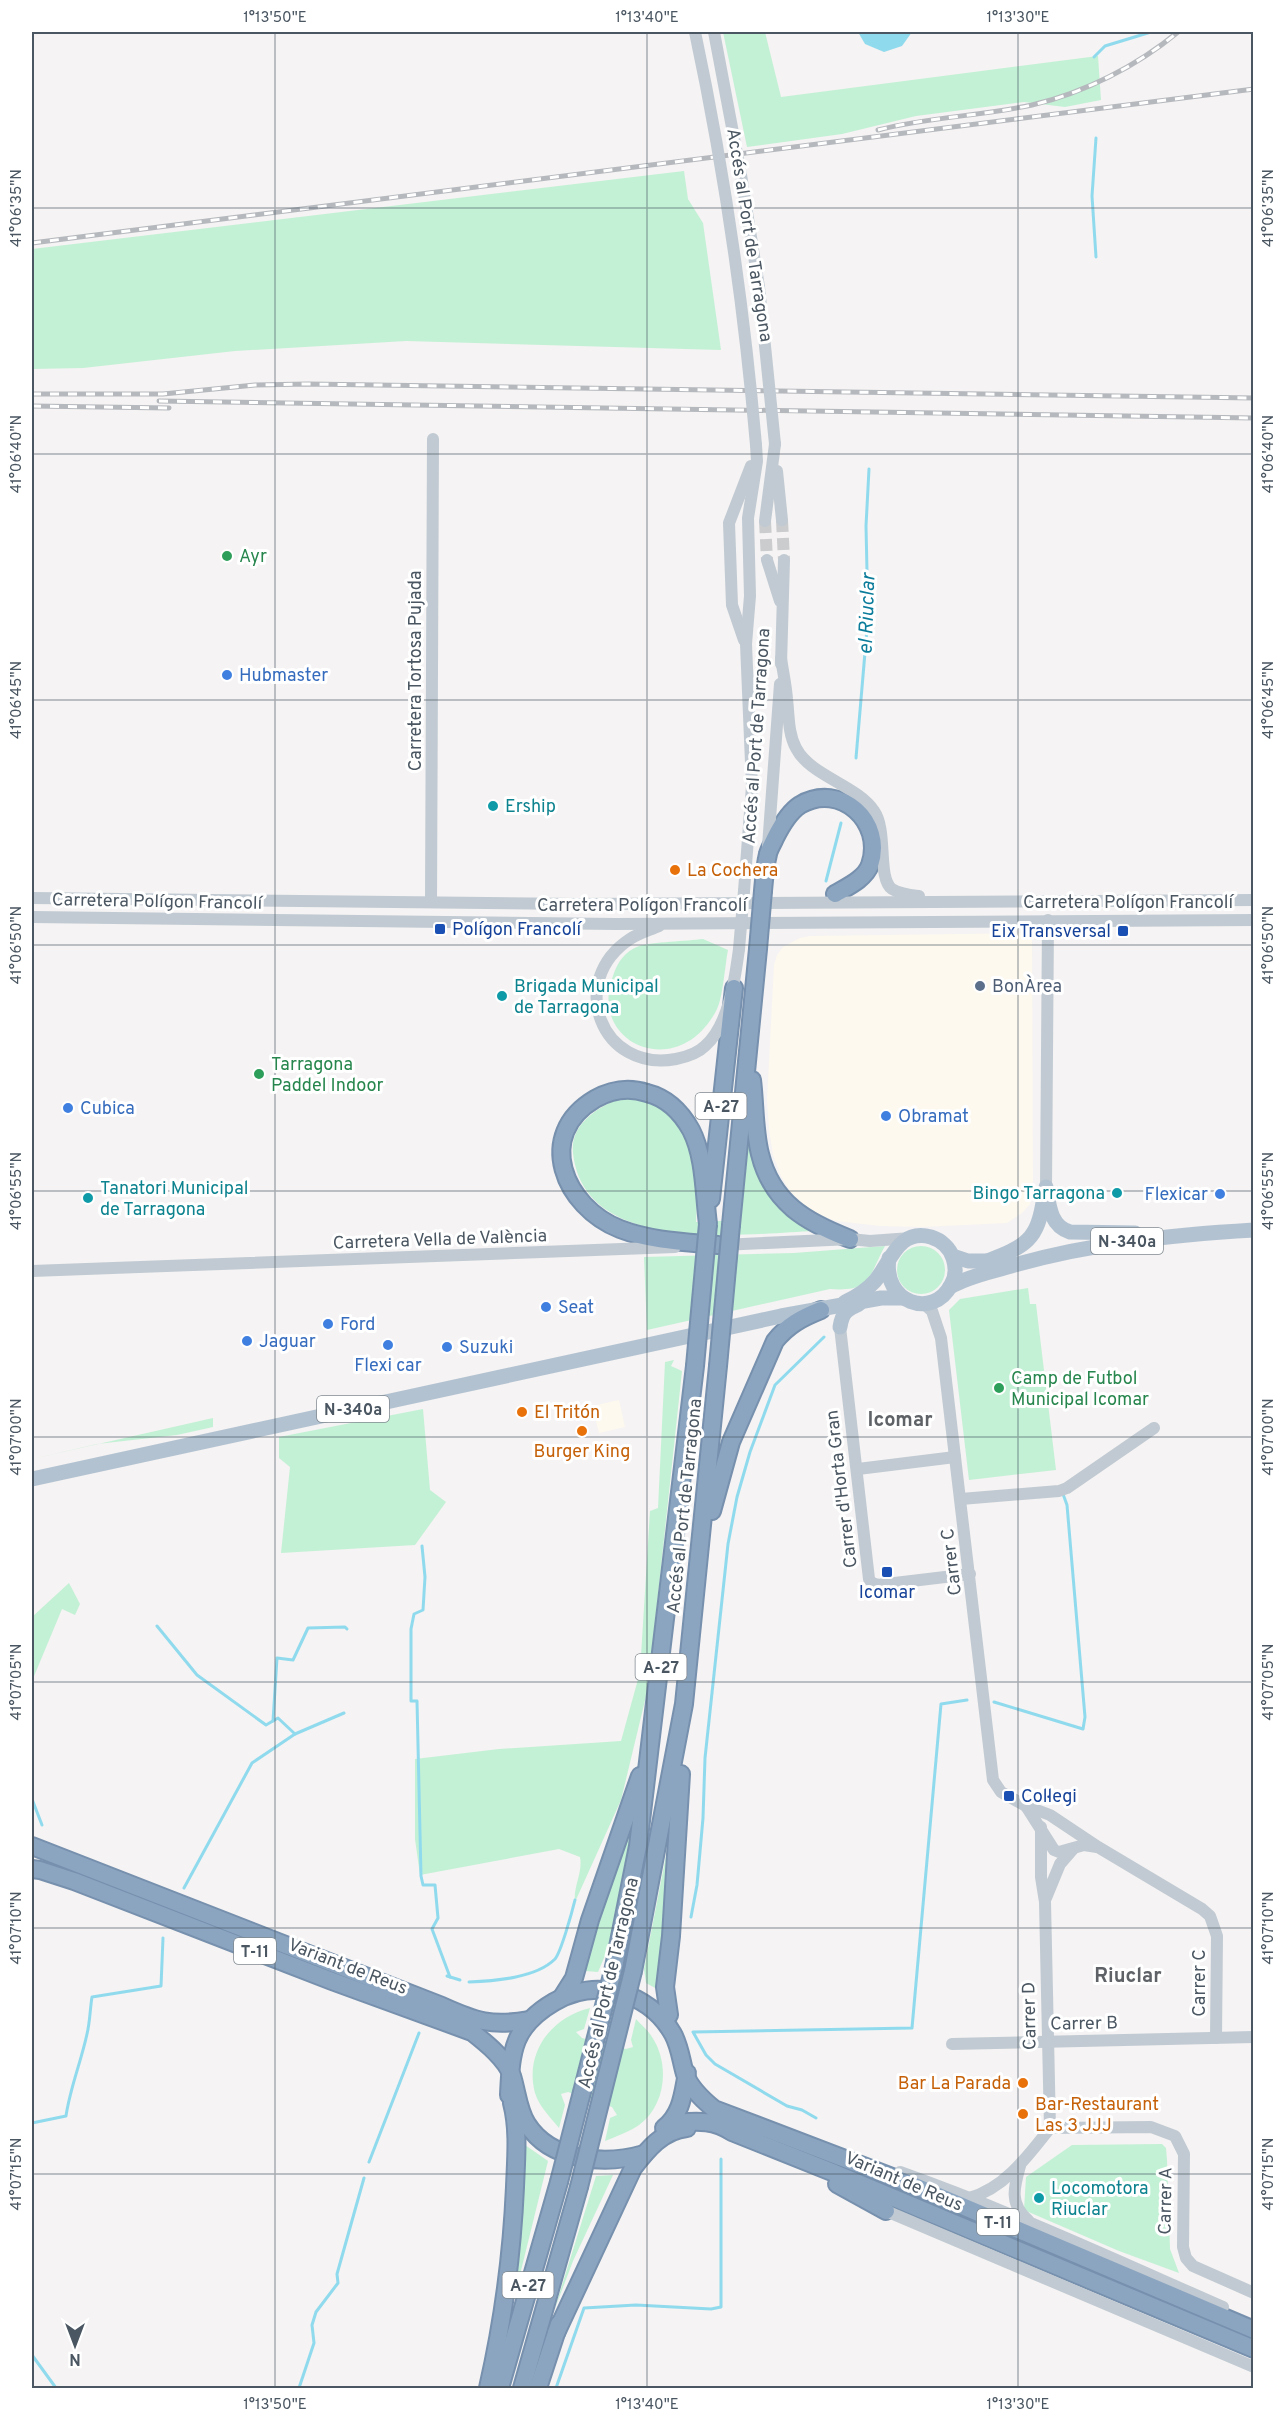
<svg xmlns="http://www.w3.org/2000/svg" width="1285" height="2420" viewBox="0 0 1285 2420" font-family="Overpass,sans-serif">
<rect width="100%" height="100%" fill="#f5f3f3"/>
<!-- commercial -->
<g fill="#fdf9ef">
<path d="M1032,933L1033,1192L1030,1204L1022,1213L1007,1223L921,1227L880,1226L836,1221L819,1215L803,1204L790,1191L781,1176L773,1155L769,1129L767,1101L774,965L777,955L783,947L800,938L810,936Z"/>
<path d="M619,1400L625,1427L599,1433L592,1406Z"/>
</g>
<!-- green -->
<g fill="#c3f1d5">
<path d="M723,32H765L781,97L1098,56L1101,100L1065,107L1024,102L916,116L842,134L747,147Z"/>
<path d="M684,171L688,199L703,223L721,350L406,341L235,351L83,368L32,369V249Z"/>
<path d="M703,939L728,950C725,965 723,997 717,1009C679,1084 587,1044 613,976C617,963 625,951 639,946C652,942 688,941 703,939Z"/>
<path d="M621,1098C657,1097 677,1115 690,1148C692,1154 695,1160 696,1166C698,1184 697,1203 696,1222L741,1220L749,1139C761,1187 769,1208 814,1231C743,1234 584,1256 573,1153C570,1124 598,1107 621,1098Z"/>
<circle cx="921" cy="1270" r="24"/>
<path d="M885,1246C868,1277 872,1292 830,1289L647,1330L644,1257L794,1253Z"/>
<path d="M1028,1288L1030,1304H1036L1056,1470L969,1480L949,1310L960,1299Z"/>
<path d="M674,1360L671,1366L682,1371L648,1688L621,1800L575,1902C573,1886 583,1873 580,1857L559,1849L420,1875L415,1839V1759L499,1749L621,1741L640,1672L650,1511L658,1508L665,1362Z"/>
<path d="M423,1409L430,1490L446,1502L415,1545L281,1553L290,1467L279,1458V1437Z"/>
<path d="M213,1418V1427L177,1435L97,1444L32,1459Z"/>
<path d="M69,1583L80,1604L75,1615L62,1609L32,1681V1617Z"/>
<path d="M632,1827L609,1946L598,1972L585,1971L596,1928Z"/>
<path d="M670,1835L662,1942L657,1989L646,1983L644,1969Z"/>
<path d="M590,2008L584,2029L576,2032L582,2038L626,2049L633,2047L631,2040L636,2019C641,2025 648,2030 652,2037C670,2064 666,2105 639,2125C629,2132 617,2136 605,2141L610,2118L617,2115L612,2107L568,2092L561,2094L565,2105L559,2128C550,2117 539,2106 535,2093C524,2052 552,2017 590,2008Z"/>
<path d="M1162,2144L1166,2148L1167,2160L1170,2249L1179,2273L1119,2251L1024,2210L1026,2177L1072,2145Z"/>
<path d="M525,2145L548,2161L513,2303L521,2222Z"/>
<path d="M613,2175L573,2261L554,2311L596,2176Z"/>
</g>
<!-- water -->
<path fill="#90daee" d="M858,32H912L902,46L884,52L865,44Z"/>
<g fill="none" stroke-linecap="round" stroke-linejoin="round">
<!-- stream -->
<g stroke="#90daee" stroke-width="3">
<path d="M1094,57L1105,46L1151,32"/>
<path d="M1096,138L1092,196L1096,257"/>
<path d="M856,758L868,617L866,526L869,469"/>
<path d="M826,881L841,823"/>
<path d="M422,1546L425,1577L423,1610L414,1614L411,1629V1701H417L421,1876L423,1885H435L438,1918L432,1929L450,1977"/>
<path d="M157,1626L197,1675L266,1725L278,1718L295,1734"/>
<path d="M994,1702L1083,1729L1085,1717L1067,1505L1063,1494"/>
<path d="M273,1721L277,1658L293,1660L308,1628L345,1627L347,1629"/>
<path d="M32,1799L42,1825"/>
<path d="M184,1888L252,1763L295,1734L344,1713"/>
<path d="M691,1917L697,1885L703,1818L705,1758L728,1544L737,1497L750,1452L775,1385L824,1337"/>
<path d="M447,1976L460,1980"/>
<path d="M469,1982C495,1981 536,1978 555,1959C561,1952 572,1912 575,1900"/>
<path d="M816,2118L802,2110L787,2106L715,2064L706,2055L693,2032L912,2028L941,1704L967,1700"/>
<path d="M32,2123L66,2116C70,2088 81,2062 87,2034C90,2022 90,2009 92,1997L161,1986L163,1938"/>
<path d="M369,2162L419,2033"/>
<path d="M32,2355L56,2388"/>
<path d="M299,2388L314,2343L312,2325L316,2312L338,2283L337,2274L364,2178"/>
<path d="M556,2388L584,2308L636,2305L711,2309L721,2307V2159"/>
</g>
<!-- minor-tunnel -->
<g stroke="#caccce" stroke-width="12" stroke-dasharray="12 6" stroke-linecap="butt">
<path d="M782,520L784,560"/>
<path d="M765,521L767,560"/>
</g>
<defs>
<g id="highway">
<path d="M763,891C764,879 765,866 768,854C769,849 773,843 775,838C781,826 789,812 800,805C840,781 885,822 870,865C865,879 847,887 835,894"/>
<path d="M752,1080C755,1104 754,1130 760,1154C772,1203 806,1222 850,1239"/>
<path d="M711,1199L734,988"/>
<path d="M708,1224C704,1194 705,1157 691,1130C681,1112 667,1098 647,1093C629,1087 611,1090 595,1099C534,1135 564,1207 620,1229C651,1241 685,1242 718,1245"/>
<path d="M731,1225L758,949"/>
<path d="M712,1511L731,1442L775,1341C788,1325 801,1318 821,1310"/>
<path d="M32,1846L442,2006C475,2021 492,2027 529,2020"/>
<path d="M32,1869L40,1870L74,1881L332,1981L472,2032C486,2043 506,2059 512,2076C517,2092 518,2110 527,2124C551,2162 606,2165 644,2154"/>
<path d="M614,1967L638,1846L695,1366"/>
<path d="M633,1971L684,1704L718,1366"/>
<path d="M562,1997L574,1978L590,1920L640,1776"/>
<path d="M669,2015L665,1987L671,1936L681,1774"/>
<path d="M509,2095C511,2050 513,2026 554,2002C596,1977 649,1992 673,2034C680,2047 681,2060 685,2074C690,2088 703,2100 714,2109L908,2183L1254,2330"/>
<path d="M670,2123C693,2122 711,2118 732,2132L832,2172L1254,2349"/>
<path d="M664,2128C682,2114 683,2093 687,2073"/>
<path d="M837,2184L886,2211"/>
<path d="M556,2333L633,2168C647,2150 663,2130 687,2128"/>
<path d="M488,2388C503,2322 512,2255 515,2187C516,2159 519,2130 512,2103"/>
<path d="M500,2388L559,2182"/>
<path d="M522,2388L579,2187"/>
<path d="M538,2388L559,2324"/>
</g>
</defs>
<!-- highway casing -->
<use href="#highway" stroke="#7690ad" stroke-width="20"/>
<!-- minor -->
<g stroke="#c1cad2" stroke-width="12">
<path d="M777,471L782,520"/>
<path d="M765,521L775,444"/>
<path d="M767,560L780,601"/>
<path d="M744,640L732,605L729,523L751,466"/>
<path d="M781,658C783,672 786,685 787,699C789,716 788,733 796,748C810,776 857,785 874,811C888,831 877,878 892,889C900,894 910,895 919,896"/>
<path d="M781,664L784,560"/>
<path d="M768,846L780,684"/>
<path d="M744,891L752,786L746,644L750,596L748,518L757,461L756,445"/>
<path d="M32,898L576,904L1254,900"/>
<path d="M431,902L433,439"/>
<path d="M32,917L616,924L1254,920"/>
<path d="M659,926C650,930 639,933 630,939C566,981 601,1073 676,1059C686,1057 698,1053 705,1046C729,1025 735,979 739,949"/>
<path d="M1046,1187L1048,920"/>
<path d="M722,1245L850,1239L870,1241L911,1238"/>
<path d="M32,1271L675,1247"/>
<path d="M923,1303L932,1311L941,1338L993,1780L1001,1792L1026,1806L1050,1815L1098,1847L1202,1909L1210,1916L1217,1936L1216,2038"/>
<path d="M840,1327L869,1579L872,1583L878,1585L970,1574"/>
<path d="M858,1469L955,1457"/>
<path d="M961,1499L1059,1491L1067,1488L1154,1428"/>
<path d="M1026,1806L1054,1850L1059,1852L1084,1845L1097,1847"/>
<path d="M1041,1827V1877L1045,1902L1050,2128"/>
<path d="M1046,1898L1060,1864L1073,1849"/>
<path d="M952,2044L1254,2037"/>
<path d="M1050,2128L1151,2127L1175,2136L1184,2154L1183,2247L1186,2258L1193,2266L1254,2293"/>
<path d="M1020,2166C1014,2187 1009,2204 1028,2220"/>
<path d="M900,2172C1010,2211 1116,2260 1223,2307"/>
<path d="M969,2198C1004,2189 1028,2156 1050,2128"/>
<path d="M886,2211L1254,2367"/>
</g>
<!-- major -->
<g stroke="#b3c2d1" stroke-width="15">
<path d="M1046,1187C1049,1205 1050,1226 1070,1232L1135,1233"/>
<path d="M953,1256L968,1261H994"/>
<path d="M985,1262C1026,1246 1038,1241 1044,1196"/>
<path d="M950,1287C969,1276 991,1272 1011,1266C1091,1243 1171,1235 1254,1230"/>
<path d="M845,1302C856,1297 867,1290 875,1281C891,1262 898,1228 931,1237C941,1240 950,1248 953,1258C956,1267 956,1277 951,1285C933,1320 882,1303 889,1258"/>
<path d="M840,1327C842,1313 847,1309 859,1304"/>
<path d="M32,1479L781,1316L881,1298H903"/>
</g>
<!-- highway -->
<use href="#highway" stroke="#8ba5c1" stroke-width="16"/>
<defs>
<g id="rail">
<path d="M878,130C929,117 981,116 1032,105C1084,93 1137,66 1178,32"/>
<path d="M32,243L1254,89"/>
<path d="M32,394H163L255,385L308,384L1254,398"/>
<path d="M159,401L1254,418"/>
<path d="M32,406L169,408"/>
</g>
</defs>
<!-- rail casing -->
<use href="#rail" stroke="#b5b8bd" stroke-width="5"/>
<!-- rail -->
<use href="#rail" stroke="#fff" stroke-width="3" stroke-dasharray="9" stroke-linecap="butt"/>
<defs>
<g id="highway-bridge">
<path d="M758,949L763,891"/>
<path d="M695,1366L708,1224"/>
<path d="M718,1366L731,1225"/>
<path d="M559,2182L614,1967"/>
<path d="M579,2187L633,1971"/>
</g>
</defs>
<!-- highway-bridge casing -->
<use href="#highway-bridge" stroke="#7690ad" stroke-width="20" stroke-linecap="butt"/>
<!-- minor-bridge -->
<g stroke="#c1cad2" stroke-width="12">
<path d="M695,32C724,168 744,306 756,445"/>
<path d="M714,32L741,175L759,287L775,444"/>
<path d="M739,949L744,891"/>
</g>
<!-- highway-bridge -->
<use href="#highway-bridge" stroke="#8ba5c1" stroke-width="16"/>
</g>
<!-- ticks -->
<path fill="none" stroke="#4a5661" stroke-width="1.5" stroke-opacity="0.45" d="M275,32V2388M647,32V2388M1018,32V2388M32,208H1254M32,454H1254M32,700H1254M32,945H1254M32,1191H1254M32,1437H1254M32,1682H1254M32,1928H1254M32,2174H1254"/>
<!-- markers -->
<g fill="#2e9e5b" stroke="#fff" stroke-width="2">
<circle cx="227" cy="556" r="6"/>
<circle cx="259" cy="1074" r="6"/>
<circle cx="999" cy="1388" r="6"/>
</g>
<g fill="#3f7fe0" stroke="#fff" stroke-width="2">
<circle cx="227" cy="675" r="6"/>
<circle cx="68" cy="1108" r="6"/>
<circle cx="886" cy="1116" r="6"/>
<circle cx="1220" cy="1194" r="6"/>
<circle cx="546" cy="1307" r="6"/>
<circle cx="328" cy="1324" r="6"/>
<circle cx="247" cy="1341" r="6"/>
<circle cx="388" cy="1345" r="6"/>
<circle cx="447" cy="1347" r="6"/>
</g>
<g fill="#0f9aa8" stroke="#fff" stroke-width="2">
<circle cx="493" cy="806" r="6"/>
<circle cx="502" cy="996" r="6"/>
<circle cx="1117" cy="1193" r="6"/>
<circle cx="88" cy="1198" r="6"/>
<circle cx="1039" cy="2198" r="6"/>
</g>
<g fill="#e8710a" stroke="#fff" stroke-width="2">
<circle cx="675" cy="870" r="6"/>
<circle cx="522" cy="1412" r="6"/>
<circle cx="582" cy="1431" r="6"/>
<circle cx="1023" cy="2083" r="6"/>
<circle cx="1023" cy="2114" r="6"/>
</g>
<g fill="#1a4fb4" stroke="#fff" stroke-width="2">
<rect x="434" y="923" width="12" height="12" rx="3"/>
<rect x="1117" y="925" width="12" height="12" rx="3"/>
<rect x="881" y="1566" width="12" height="12" rx="3"/>
<rect x="1003" y="1790" width="12" height="12" rx="3"/>
</g>
<circle fill="#5c6f8a" stroke="#fff" stroke-width="2" cx="980" cy="986" r="6"/>
<g text-anchor="middle" stroke-width="6" stroke-linejoin="round" paint-order="stroke">
<!-- shield labels -->
<g fill="#fff" stroke="#808990" stroke-width="1.5">
<rect x="695.5" y="1093" width="51" height="26" rx="4.5"/>
<rect x="1091" y="1228" width="72" height="26" rx="4.5"/>
<rect x="317" y="1396" width="72" height="26" rx="4.5"/>
<rect x="635.5" y="1654" width="51" height="26" rx="4.5"/>
<rect x="234" y="1938" width="42" height="26" rx="4.5"/>
<rect x="977" y="2209" width="42" height="26" rx="4.5"/>
<rect x="502.5" y="2272" width="51" height="26" rx="4.5"/>
</g>
<g font-size="16" font-weight="bold" fill="#4a5661">
<text x="721" y="1112">A-27</text>
<text x="1127" y="1247">N-340a</text>
<text x="353" y="1415">N-340a</text>
<text x="661" y="1673">A-27</text>
<text x="255" y="1957">T-11</text>
<text x="998" y="2228">T-11</text>
<text x="528" y="2291">A-27</text>
</g>
<!-- street labels -->
<g font-size="18" fill="#4a5661" stroke="#fff">
<text transform="translate(750 235) rotate(81)" y="6">Accés al Port de Tarragona</text>
<text transform="translate(415 671) rotate(-90)" y="6">Carretera Tortosa Pujada</text>
<text transform="translate(756 736) rotate(-86)" y="6">Accés al Port de Tarragona</text>
<text transform="translate(157 901) rotate(1)" y="6">Carretera Polígon Francolí</text>
<text x="1128" y="908">Carretera Polígon Francolí</text>
<text x="642" y="911">Carretera Polígon Francolí</text>
<text transform="translate(440 1239) rotate(-2)" y="6">Carretera Vella de València</text>
<text transform="translate(841 1489) rotate(-97)" y="6">Carrer d'Horta Gran</text>
<text transform="translate(684 1506) rotate(-84)" y="6">Accés al Port de Tarragona</text>
<text transform="translate(951 1562) rotate(-97)" y="6">Carrer C</text>
<text transform="translate(348 1966) rotate(21)" y="6">Variant de Reus</text>
<text transform="translate(608 1983) rotate(-77)" y="6">Accés al Port de Tarragona</text>
<text transform="translate(1199 1983) rotate(-90)" y="6">Carrer C</text>
<text transform="translate(1029 2016) rotate(-91)" y="6">Carrer D</text>
<text transform="translate(1084 2023) rotate(-1)" y="6">Carrer B</text>
<text transform="translate(904 2181) rotate(23)" y="6">Variant de Reus</text>
<text transform="translate(1165 2201) rotate(-89)" y="6">Carrer A</text>
</g>
<!-- leisure labels -->
<g font-size="18" fill="#27864d" stroke="#fff" text-anchor="start">
<text x="239" y="562">Ayr</text>
<text x="271" y="1070">Tarragona<tspan x="271" dy="21">Paddel Indoor</tspan></text>
<text x="1011" y="1384">Camp de Futbol<tspan x="1011" dy="21">Municipal Icomar</tspan></text>
</g>
<!-- shop labels -->
<g font-size="18" fill="#366cbe" stroke="#fff" text-anchor="start">
<text x="239" y="681">Hubmaster</text>
<text x="80" y="1114">Cubica</text>
<text x="898" y="1122">Obramat</text>
<text x="1208" y="1200" text-anchor="end">Flexicar</text>
<text x="558" y="1313">Seat</text>
<text x="340" y="1330">Ford</text>
<text x="259" y="1347">Jaguar</text>
<text x="459" y="1353">Suzuki</text>
<text x="388" y="1371" text-anchor="middle">Flexi car</text>
</g>
<!-- culture labels -->
<g font-size="18" fill="#0d838f" stroke="#fff" text-anchor="start">
<text x="505" y="812">Ership</text>
<text x="514" y="992">Brigada Municipal<tspan x="514" dy="21">de Tarragona</tspan></text>
<text x="100" y="1194">Tanatori Municipal<tspan x="100" dy="21">de Tarragona</tspan></text>
<text x="1105" y="1199" text-anchor="end">Bingo Tarragona</text>
<text x="1051" y="2194">Locomotora<tspan x="1051" dy="21">Riuclar</tspan></text>
</g>
<!-- food labels -->
<g font-size="18" fill="#c56008" stroke="#fff" text-anchor="start">
<text x="687" y="876">La Cochera</text>
<text x="534" y="1418">El Tritón</text>
<text x="582" y="1457" text-anchor="middle">Burger King</text>
<text x="1011" y="2089" text-anchor="end">Bar La Parada</text>
<text x="1035" y="2110">Bar-Restaurant<tspan x="1035" dy="21">Las 3 JJJ</tspan></text>
</g>
<!-- transit labels -->
<g font-size="18" fill="#164399" stroke="#fff" text-anchor="start">
<text x="452" y="935">Polígon Francolí</text>
<text x="1111" y="937" text-anchor="end">Eix Transversal</text>
<text x="887" y="1598" text-anchor="middle">Icomar</text>
<text x="1021" y="1802">Col·legi</text>
</g>
<!-- service labels -->
<g font-size="18" fill="#4e5e75" stroke="#fff" text-anchor="start">
<text x="992" y="992">BonÀrea</text>
</g>
<!-- water labels -->
<g font-size="20" font-style="italic" fill="#0c7c9b" stroke="#fff">
<text transform="translate(866 614) rotate(-88)" y="7">el Riuclar</text>
</g>
<!-- neighbourhood labels -->
<g font-size="20" font-weight="bold" fill="#5f6368" stroke="#fff">
<text x="900" y="1426">Icomar</text>
<text x="1128" y="1982">Riuclar</text>
</g>
</g>
<!-- border -->
<rect width="1285" height="2420" fill="none" stroke="#ffffff" stroke-width="66"/>
<!-- north arrow -->
<g transform="translate(75 2345) rotate(180)" stroke="#ffffff" stroke-width="4.5" paint-order="stroke">
<path d="M0-4.5L10 22L0 15L-10 22Z" fill="#4a5661"/>
<text y="-9" font-size="16" font-weight="bold" text-anchor="middle" fill="#4a5661">N</text>
</g>
<rect x="33" y="33" width="1219" height="2354" fill="none" stroke="#4a5661" stroke-width="2"/>
<g font-size="15" text-anchor="middle" fill="#4a5661">
<text x="275" y="22">1°13'50"E</text>
<text x="647" y="22">1°13'40"E</text>
<text x="1018" y="22">1°13'30"E</text>
<text transform="translate(1268 208) rotate(-90)" y="5">41°06'35"N</text>
<text transform="translate(16 208) rotate(-90)" y="5">41°06'35"N</text>
<text transform="translate(1268 454) rotate(-90)" y="5">41°06'40"N</text>
<text transform="translate(16 454) rotate(-90)" y="5">41°06'40"N</text>
<text transform="translate(1268 700) rotate(-90)" y="5">41°06'45"N</text>
<text transform="translate(16 700) rotate(-90)" y="5">41°06'45"N</text>
<text transform="translate(16 945) rotate(-90)" y="5">41°06'50"N</text>
<text transform="translate(1268 945) rotate(-90)" y="5">41°06'50"N</text>
<text transform="translate(16 1191) rotate(-90)" y="5">41°06'55"N</text>
<text transform="translate(1268 1191) rotate(-90)" y="5">41°06'55"N</text>
<text transform="translate(16 1437) rotate(-90)" y="5">41°07'00"N</text>
<text transform="translate(1268 1437) rotate(-90)" y="5">41°07'00"N</text>
<text transform="translate(1268 1682) rotate(-90)" y="5">41°07'05"N</text>
<text transform="translate(16 1682) rotate(-90)" y="5">41°07'05"N</text>
<text transform="translate(1268 1928) rotate(-90)" y="5">41°07'10"N</text>
<text transform="translate(16 1928) rotate(-90)" y="5">41°07'10"N</text>
<text transform="translate(1268 2174) rotate(-90)" y="5">41°07'15"N</text>
<text transform="translate(16 2174) rotate(-90)" y="5">41°07'15"N</text>
<text x="275" y="2409">1°13'50"E</text>
<text x="647" y="2409">1°13'40"E</text>
<text x="1018" y="2409">1°13'30"E</text>
</g>
</svg>
